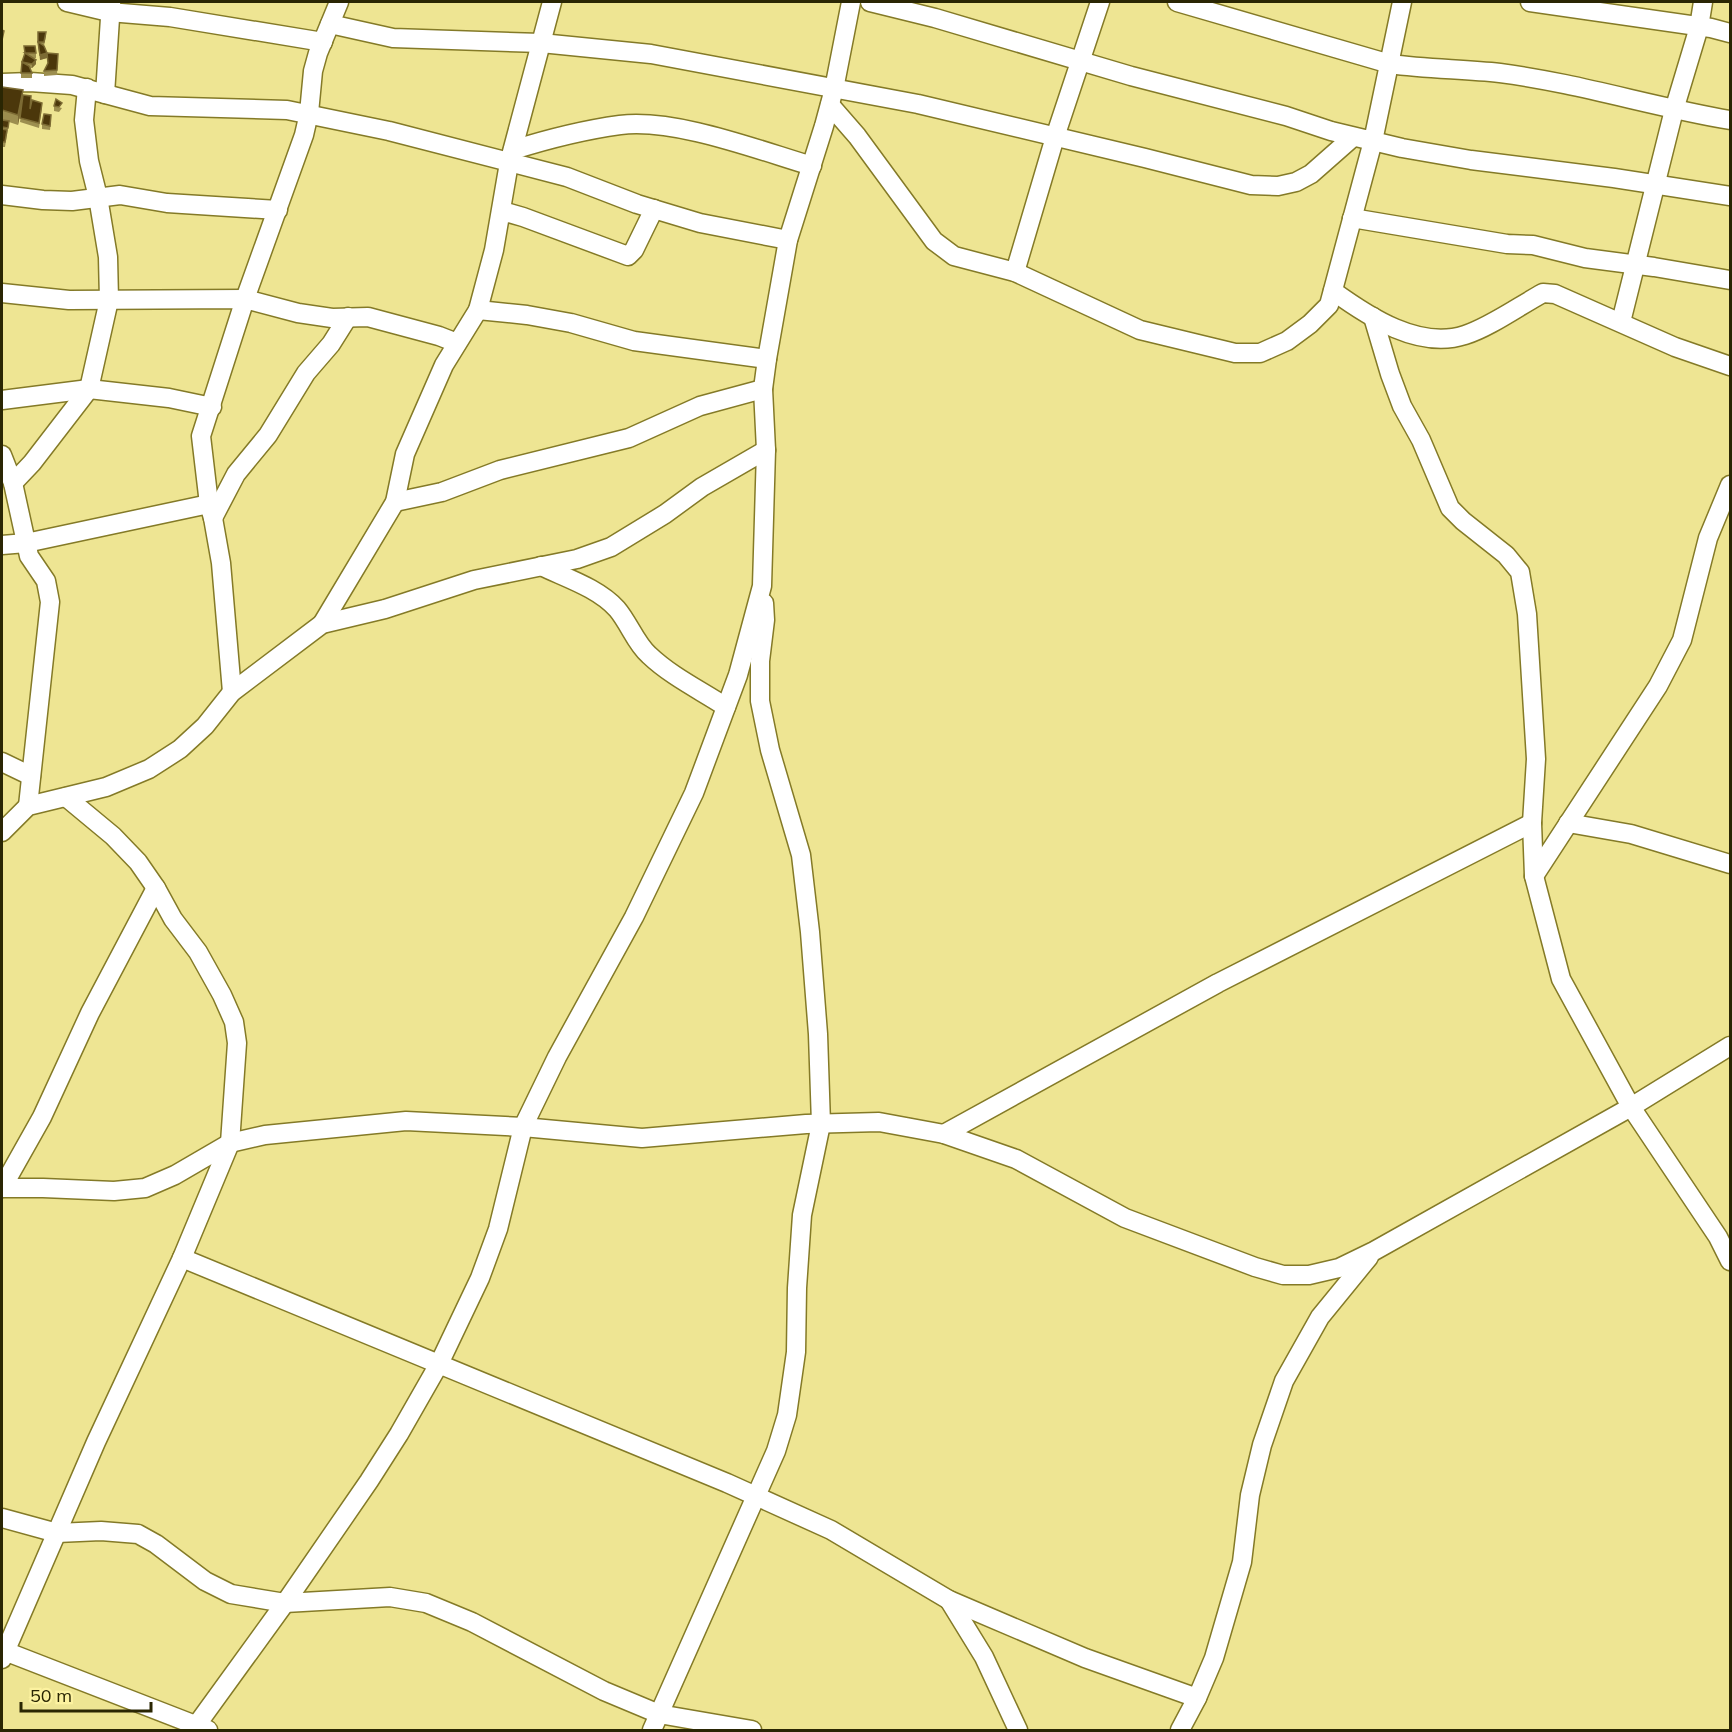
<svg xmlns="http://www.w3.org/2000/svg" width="1732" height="1732" viewBox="0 0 1732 1732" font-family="Mulish,sans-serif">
<rect width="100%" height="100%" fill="#eee593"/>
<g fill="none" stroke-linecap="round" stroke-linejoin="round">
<defs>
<g id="street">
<path d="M67,2L109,12L170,17L323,42"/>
<path d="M870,2L935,18L1131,76L1286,116L1331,131L1402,148L1471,160L1614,178L1730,196"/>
<path d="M1177,2L1390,64C1426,69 1463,69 1500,73C1578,83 1653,107 1730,120"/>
<path d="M1530,2L1711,28L1730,33"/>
<path d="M330,24L393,38L541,43L651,54L918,104L1145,158L1251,185L1278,186L1296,182L1311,174L1353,137"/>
<path d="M2,83L30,82L72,85L150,106L287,110L389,131L567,177L637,204L700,223L788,240"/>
<path d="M105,94L111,3"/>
<path d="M830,105L857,136L934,241L954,256L1015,272L1140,330L1235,353H1260L1287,341L1310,324L1329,305L1373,141L1402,2"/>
<path d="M513,150C548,139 583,130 620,125C675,118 758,150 812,166"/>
<path d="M2,195L43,200L72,201L120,195L167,203L278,210"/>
<path d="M502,211L523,217L628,256L634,250L654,209"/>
<path d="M1352,218L1507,244L1533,245L1585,258L1654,267L1730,280"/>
<path d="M1015,272L1055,137L1100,2"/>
<path d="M1333,291C1369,317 1419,350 1465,335C1490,327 1519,306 1543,293L1555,294L1675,347L1730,366"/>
<path d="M2,293L69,300L245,299L298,313L332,318L368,317L439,336L457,343"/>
<path d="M478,310L527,315L571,323L634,341L767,359"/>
<path d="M1373,317L1390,374L1402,406L1421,440L1450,508L1463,521L1506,555L1520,572L1527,614L1536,759L1532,823L1534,876L1561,979L1631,1107L1718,1237L1730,1261"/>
<path d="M1621,322L1674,110L1699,27L1703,2"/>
<path d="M2,400L89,389L169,398L212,407"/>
<path d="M2,455L13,483L29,556L46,581L50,602L28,806"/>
<path d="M13,483L32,463L89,389L109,300L108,257L98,197L89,161L84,120L87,88"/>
<path d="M395,502L442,492L500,470L629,438L700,406L763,389"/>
<path d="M213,518L236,474L268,435L306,373L331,344L348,317"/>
<path d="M2,545L26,543L209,504"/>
<path d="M541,566C566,578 598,588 617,609C629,623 636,644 649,655C671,676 700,690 726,707"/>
<path d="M322,624L395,502L405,454L444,365L478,310L494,250L509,163L552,2"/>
<path d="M232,692L221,563L213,518L209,504L201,436L245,299L304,135L309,113L313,71L318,53L339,2"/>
<path d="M2,762L31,776"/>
<path d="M1568,823L1631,834L1730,864"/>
<path d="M2,832L28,806L106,787L149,769L180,749L205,726L232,692L322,624L385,609L474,580L577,559L611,547L665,514L702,487L766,450"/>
<path d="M1534,876L1658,686L1682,640L1708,538L1730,485"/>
<path d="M944,1134L1218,983L1532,823"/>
<path d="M2,1188H43L114,1191L145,1188L175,1175L230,1143L265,1135L406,1121L523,1127L642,1138L806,1124L879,1122L944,1134L1016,1159L1125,1218L1255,1267L1283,1275H1309L1339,1268L1374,1251L1631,1107L1730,1046"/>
<path d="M2,1188L42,1117L90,1013L156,888"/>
<path d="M182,1258L727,1483L831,1530L949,1600L1085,1658L1197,1698"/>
<path d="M2,1518L57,1533L101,1531L138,1534L156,1544L205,1581L231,1594L285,1603L390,1597L426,1603L472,1622L604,1691L659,1714L752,1730"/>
<path d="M949,1600L984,1657L1018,1730"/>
<path d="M2,1650L208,1730"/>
<path d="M2,1659L96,1442L182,1258L230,1143L237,1043L234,1022L222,995L198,952L173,919L156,888L138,862L113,836L66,797"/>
<path d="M193,1730L285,1603L369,1481L399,1434L439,1364L480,1278L498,1229L523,1127L557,1057L634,917L694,793L738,675L762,586L766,450L763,389L767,359L788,240L824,126L834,89L851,2"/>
<path d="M652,1730L776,1451L787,1415L796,1352L797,1288L802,1215L821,1124L818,1034L810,932L801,855L770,750L760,701V661L765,620L764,603"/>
<path d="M1180,1730L1197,1698L1214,1658L1242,1562L1250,1495L1262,1445L1284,1381L1320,1317L1369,1257"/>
</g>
</defs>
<!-- street casing -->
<use href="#street" stroke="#847a27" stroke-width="21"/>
<!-- street -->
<use href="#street" stroke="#fff" stroke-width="18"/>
</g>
<!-- wall -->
<g fill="#9c8e4f">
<path d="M38,32L46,36L44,46L47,53L58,54L57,75L44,76V71L48,64L47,58L40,60L38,47Z"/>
<path d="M24,46L36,53V58H33L36,64L32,68H30L32,73V78H21V73L25,54Z"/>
<path d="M2,87L23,95L30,108H42L39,128L20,122L22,105L18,125L9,122L5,147H2Z"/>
<path d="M54,106L62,108L59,112L54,111Z"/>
<path d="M51,120L50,130L42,129V124Z"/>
</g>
<!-- shaded-wall -->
<g fill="#7c6b34">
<path d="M47,53V58L40,60V55Z"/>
<path d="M36,60V64L32,68V64Z"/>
<path d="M23,90V100L18,125V115Z"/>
</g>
<!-- building -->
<g fill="#4b370b" stroke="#7c6b34" stroke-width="1.5">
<path d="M2,30L4,31L2,40Z"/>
<path d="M38,32H46L44,42H38Z"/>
<path d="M38,42L44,46L47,53L40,55Z"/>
<path d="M24,46H35L36,53H25L36,60L32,64L22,62L25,53Z"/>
<path d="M47,53L58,54L57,70L44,71L48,63Z"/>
<path d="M22,62L29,66L32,73H21Z"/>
<path d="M2,87L23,90L18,115L2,110Z"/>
<path d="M23,95L31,96L30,109L32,100L42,103L39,123L20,118Z"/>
<path d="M56,99L62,103L59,107L54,106Z"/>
<path d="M44,114L51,115L50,126L42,124Z"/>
<path d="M2,120L9,121L8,128L2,127Z"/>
<path d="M2,129L7,130L5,142H2Z"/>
</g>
<!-- border -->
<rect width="1732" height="1732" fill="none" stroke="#2a2603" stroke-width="6"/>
<!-- scale -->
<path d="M21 1702v9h130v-9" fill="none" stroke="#2a2603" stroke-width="3"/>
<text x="30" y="1702" font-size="18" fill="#2a2603" stroke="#fcf2a0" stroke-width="4.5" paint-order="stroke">50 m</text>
</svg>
